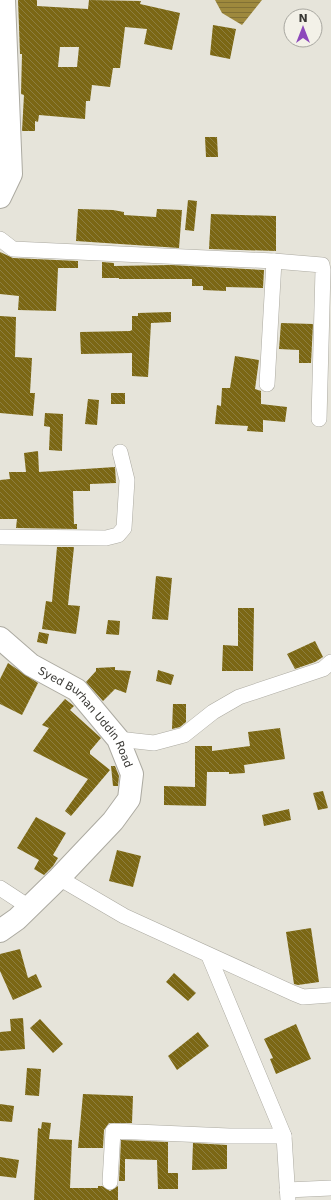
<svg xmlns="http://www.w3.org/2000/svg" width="331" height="1200" viewBox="0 0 331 1200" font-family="'DejaVu Sans',sans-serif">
<defs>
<pattern id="water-rules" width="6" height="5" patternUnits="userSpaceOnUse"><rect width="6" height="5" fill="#9e893d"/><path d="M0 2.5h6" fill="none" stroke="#827134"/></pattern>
<pattern id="building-back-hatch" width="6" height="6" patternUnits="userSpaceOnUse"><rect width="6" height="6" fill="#7b6714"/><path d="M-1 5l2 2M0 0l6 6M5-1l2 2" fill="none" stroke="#8d7e40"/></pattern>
</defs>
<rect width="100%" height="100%" fill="#e6e4da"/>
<!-- water -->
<path fill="url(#water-rules)" d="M215,0H262L242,25L222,13Z"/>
<!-- building -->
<g fill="url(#building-back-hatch)" fill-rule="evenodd">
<path d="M18,0H37V6L88,9L89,0L141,1L140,4L180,13L172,50L144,44L147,29L125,27L120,68H113L110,87L92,85L90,101H86L85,119L39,115L38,122L35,121V131H22L24,95L21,94L22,54H20ZM60,47H79L77,67H58Z"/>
<path d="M213,25L236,29L230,59L210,55Z"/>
<path d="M205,137H217L218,157H206Z"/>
<path d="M188,200L197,201L194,231L185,230Z"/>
<path d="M78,209L113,210L124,212V215L156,217L157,209L182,210L179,248L76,241Z"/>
<path d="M211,214L276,216V251L209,249Z"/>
<path d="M0,252L13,258L78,261V268H58L56,311L18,310L19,296L0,294Z"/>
<path d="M102,262L114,263V266L171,265L264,270L263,288L226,287V291L203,290V286H192V279H119V278H102Z"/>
<path d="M171,312V322L151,323L148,377L132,376V353L81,354L80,332L130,331L132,330V316H138V313Z"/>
<path d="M0,316L16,317L15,357L32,358L30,393H35L33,416L0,413Z"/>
<path d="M281,323L313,324L311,363H299V350L279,349Z"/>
<path d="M235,356L259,360L255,389L261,391V404L287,407L285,422L263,420V432L247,431L248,426L215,424L217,405L221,406L222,388H230Z"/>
<rect x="111" y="393" width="14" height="11"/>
<path d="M88,399L99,400L97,425L85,424Z"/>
<path d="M45,413L63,414L62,451L49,450L50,427L44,426Z"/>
<path d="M38,451L39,472L115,467L116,483L90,484V491H73L74,524H77V529L16,528L17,519H0V480L10,479L9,472H26L24,453Z"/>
<path d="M57,547H74L68,605L80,606L76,634L42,629L46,601L52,602Z"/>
<path d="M156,576L172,578L168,620L152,619Z"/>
<path d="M238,608H254L253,671H222L223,645L238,646Z"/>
<path d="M108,620L120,621L119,635L106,634Z"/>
<path d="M39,632L49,634L47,644L37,642Z"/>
<path d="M315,641L323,657L315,662L295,669L287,654Z"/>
<path d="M8,663L38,683L22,715L0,704V679Z"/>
<path d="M115,667V670L131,671L126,693L115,689L103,701L86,682L96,671V668Z"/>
<path d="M158,670L174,675L171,685L156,681Z"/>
<path d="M65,699L74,706L70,710L101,738L90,751V754L110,770L71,816L65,811L88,779L33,751L49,728L42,725Z"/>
<path d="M173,704H186V722L180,727L172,729Z"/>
<path d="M280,728L285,759L244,765L245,773L229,774V772H207L206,806L164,805V786L195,787V746H212V751L250,746L248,732Z"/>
<path d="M111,766H115L119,776L118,786H113Z"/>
<path d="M323,791L328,808L318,810L313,793Z"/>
<path d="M289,809L291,820L264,826L262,815Z"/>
<path d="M36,817L66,833L53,855L58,858L53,866L44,875L34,869L39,860L17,848Z"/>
<path d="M117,850L141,856L133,887L109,881Z"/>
<path d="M311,928L319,982L298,985L294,984L286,932Z"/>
<path d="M20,949L28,978L36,974L42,987L13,1000L0,971V954Z"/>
<path d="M174,973L196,993L188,1001L166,982Z"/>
<path d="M23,1018L25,1049L0,1051V1032L11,1031L10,1019Z"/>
<path d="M40,1019L63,1044L53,1053L30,1028Z"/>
<path d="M296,1024L311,1059L276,1074L270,1059L273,1058L264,1039Z"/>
<path d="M198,1032L209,1046L177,1070L168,1056Z"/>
<path d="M27,1068L41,1069L39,1096L25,1095Z"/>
<path d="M83,1094L133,1096L132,1123H109L104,1130L103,1148H78Z"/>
<path d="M0,1104L14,1106L12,1122L0,1121Z"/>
<path d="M42,1122L51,1123L49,1139L72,1140L70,1188H98V1186H102L110,1191L118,1186V1200H34L38,1128L41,1129Z"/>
<path d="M121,1140L168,1142V1173H178V1189H158L157,1160L125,1159V1181H119Z"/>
<path d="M193,1143L227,1145V1169L192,1170Z"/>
<path d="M0,1157L19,1160L16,1178L0,1176Z"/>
</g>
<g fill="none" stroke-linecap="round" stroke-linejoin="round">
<defs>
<g id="street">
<path d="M0,239L13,249L274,261L322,265L323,270L319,419"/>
<path d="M267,384L274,261"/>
<path d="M0,537L106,538L118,535L124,528L127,480L120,452"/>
<path d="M118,739L154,743L184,735L213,712L239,697L323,669L331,662"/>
<path d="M59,878L124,916L293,993L303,997L331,995"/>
<path d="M0,888L29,907"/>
<path d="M209,956L284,1136L288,1200"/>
<path d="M110,1182L113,1131L229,1136H284"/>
<path d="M287,1190L331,1188"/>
</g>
<g id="secondary">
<path d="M0,197L11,174L4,0"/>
<path id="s1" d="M0,638L31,665L77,690L118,739L132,774L129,799L113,821L59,878L17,919L0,931"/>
</g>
</defs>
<!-- street casing -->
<use href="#street" stroke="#acaaa1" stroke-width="16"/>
<!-- secondary casing -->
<use href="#secondary" stroke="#acaaa1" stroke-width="24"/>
<!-- street -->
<use href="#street" stroke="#fff" stroke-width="15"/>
<!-- secondary -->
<use href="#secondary" stroke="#fff" stroke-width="22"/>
</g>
<g text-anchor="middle" stroke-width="4" stroke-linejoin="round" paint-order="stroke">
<!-- street labels -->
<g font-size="11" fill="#383733" stroke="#f3f1e8">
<text dy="4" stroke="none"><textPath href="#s1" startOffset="119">Syed Burhan Uddin Road</textPath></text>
</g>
</g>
<!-- north arrow -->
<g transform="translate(303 28)"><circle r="19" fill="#f3f1e8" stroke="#a8a7a0"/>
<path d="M0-3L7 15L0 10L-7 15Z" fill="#8d48bb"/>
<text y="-6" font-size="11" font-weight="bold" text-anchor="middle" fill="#383733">N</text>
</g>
</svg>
